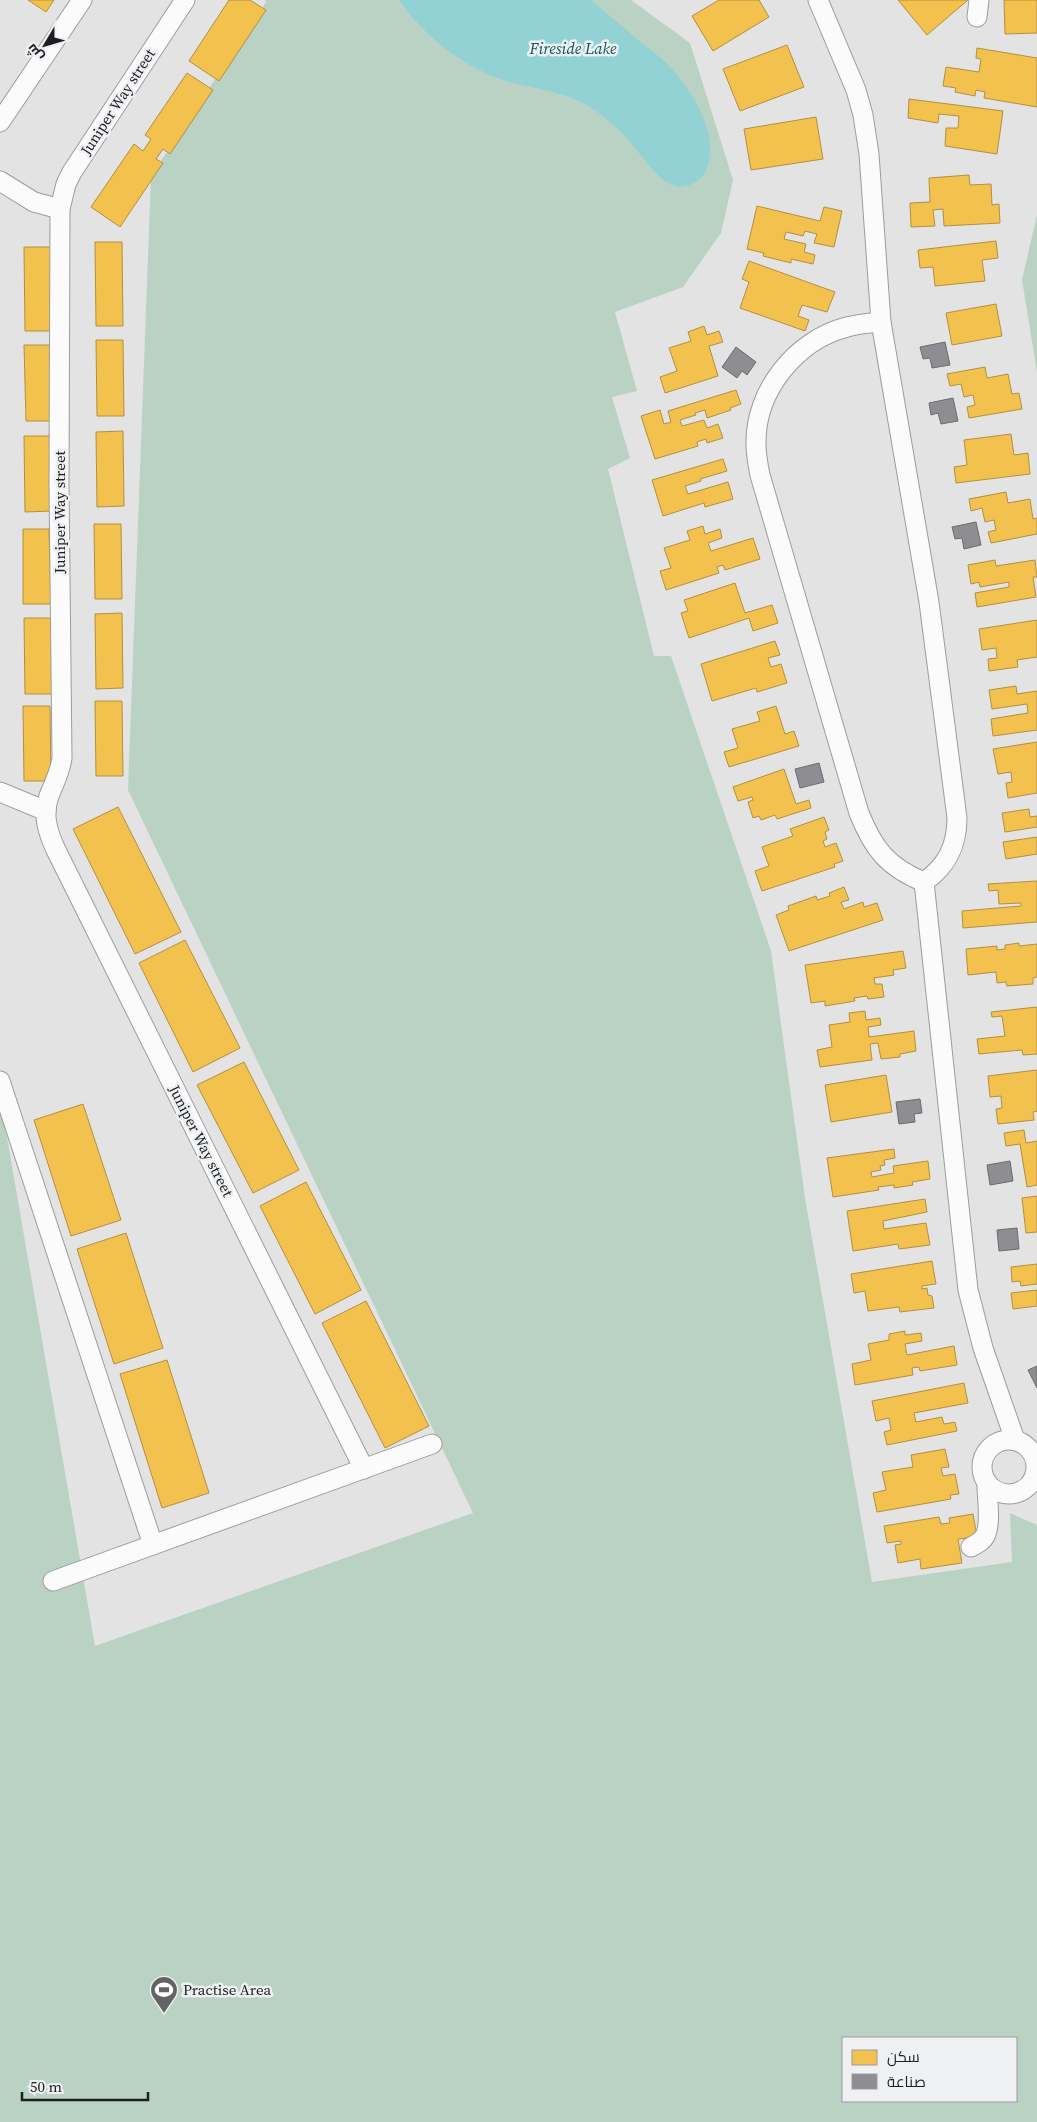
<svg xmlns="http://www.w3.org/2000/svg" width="1037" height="2122" viewBox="0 0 1037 2122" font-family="'Source Serif 4',Cairo,serif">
<rect width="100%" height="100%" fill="#e3e3e4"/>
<!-- green -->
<g fill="#b9d2c3" fill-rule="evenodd">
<path d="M265,0H631L690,43L733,180L721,233L683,287L615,312L637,391L612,397L630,458L608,469L654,656H671L771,951L805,1198L872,1582L1012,1562L1010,1513L1037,1525V2122H0V1097L95,1646L473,1513L128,790L151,176L266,2ZM843,2038H1016V2101H843Z"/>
<path d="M1037,215V372L1022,280Z"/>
</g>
<!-- water -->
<path fill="#93d2d4" d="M399,0H591C608,15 626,29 643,44C652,51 662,58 669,66C693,92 721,135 706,171C702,180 688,188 678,187C657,183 639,150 624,135C612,123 598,111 583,103C558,90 528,88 503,80C462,66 423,35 399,0Z"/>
<!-- homes -->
<g fill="#f2c14e" stroke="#b29040">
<path d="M28,0H54L46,12Z"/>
<path d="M229,0H250L266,10L219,81L189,61Z"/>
<path d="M719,0H759L769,17L713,51L692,16Z"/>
<path d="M898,0H968L927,35Z"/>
<path d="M1004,0H1037V33L1005,34Z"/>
<path d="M787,45L804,87L740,111L723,69Z"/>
<path d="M977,48L1037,58V107L984,98L985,92L976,90L975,96L955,92L956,88L943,86L946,67L979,72L981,59L976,58Z"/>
<path d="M187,73L213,90L170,154L163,149L156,159L163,163L120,227L91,207L134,144L143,151L151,139L145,135Z"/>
<path d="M909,99L1003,111L997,154L945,146L946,128H958L959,116L939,114L938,123L908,118Z"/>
<path d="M816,117L823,159L751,170L744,129Z"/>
<path d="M969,175L970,185L991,184L992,205L999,204L1000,223L944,226L943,209L933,210L935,226L911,227L910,203L930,202L929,178Z"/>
<path d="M757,206L820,221L824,207L842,211L834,247L814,243L817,234L805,231L803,236L786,232L784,239L806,244L804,252L815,255L813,264L791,259V263L763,256L764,253L747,249Z"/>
<path d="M996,241L998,258L982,260L985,281L935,286L933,267L920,268L918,250Z"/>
<path d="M95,242H122L123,326H96Z"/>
<path d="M24,247H51L52,331H25Z"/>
<path d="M749,261L835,292L827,312L802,305L798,316L809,320L805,331L740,308L749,282L742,279Z"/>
<path d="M996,304L1002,336L952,345L946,313Z"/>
<path d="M704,326L707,335L719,331L723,342L709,346L718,376L665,393L660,377L677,371L669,348L691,341L688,332Z"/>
<path d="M96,340H123L124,416H97Z"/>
<path d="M24,345H51L53,421H26Z"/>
<path d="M985,367L987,378L1008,374L1012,394L1019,393L1022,409L969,418L967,407L975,405L973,395L964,397L961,384L950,386L947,374Z"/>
<path d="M736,390L741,404L730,408L731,410L707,418L705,410L695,413L696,415L680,420L682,426L704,420L707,428L718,424L723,438L707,443L706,439L697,442L698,446L655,459L641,416L660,410L664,424L671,422L668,411Z"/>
<path d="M123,431L124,506L97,507L96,432Z"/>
<path d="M1011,434L1014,455L1028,453L1030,474L956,483L954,467L967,465L964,440Z"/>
<path d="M24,436H51L52,511L25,512Z"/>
<path d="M723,459L727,471L700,479L701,481L685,486L688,494L728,482L733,499L705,507L704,503L663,516L652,480Z"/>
<path d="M1006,492L1008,503L1030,499L1033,519L1037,518V534L991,543L988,532L996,530L994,520L985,522L982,508L971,511L969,499Z"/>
<path d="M94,524H121L122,599H95Z"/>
<path d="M703,526L705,534L720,529L722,538L708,543L711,551L753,538L760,559L725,570L723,565L717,567L719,573L666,590L660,571L671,568L664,548L690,540L687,531Z"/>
<path d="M23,529H49L51,604H23Z"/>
<path d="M995,560L996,566L1035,560L1037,577H1033L1036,597L977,607L975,593L1009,587V582L980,587L979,582L971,584L968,565Z"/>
<path d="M735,583L745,613L772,605L778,623L753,631L749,618L689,638L681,613L688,611L684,600Z"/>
<path d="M122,613L123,688L96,689L95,614Z"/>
<path d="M24,618H51L52,694H25Z"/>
<path d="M1037,620V657L1017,660L1018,667L989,671L988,659L997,658L996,648L982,650L979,629Z"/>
<path d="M775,641L780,655L768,658L771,667L781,664L787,683L757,692L756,688L712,701L701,664Z"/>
<path d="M1016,686L1017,694L1037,691V730L993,736L991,719L1028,713L1027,704L992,709L989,690Z"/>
<path d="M95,701H122L123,776H96Z"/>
<path d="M23,706H50L51,781H24Z"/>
<path d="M776,706L785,734L794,731L799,746L729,767L724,752L738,748L732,729L760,721L757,712Z"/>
<path d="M1037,742V793L1008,798L1006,783L1012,782L1011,772L998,774L993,749Z"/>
<path d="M784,769L796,804L809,800L811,808L777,819L775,815L761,820L759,816L753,818L748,802L753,800L752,797L738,801L733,787Z"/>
<path d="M118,807L181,932L135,954L73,829Z"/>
<path d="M1029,809L1030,817L1037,816V827L1005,832L1002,813Z"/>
<path d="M824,817L829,830L825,832L827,839L823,841L825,847L836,843L843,861L834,864L835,867L762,891L755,871L769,866L762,847L793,836L790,829Z"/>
<path d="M1037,837V854L1006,859L1003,842Z"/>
<path d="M1037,881V922L963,928L962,911L1021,906V903L999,904L998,890L989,891L988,884Z"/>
<path d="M844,887L849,900L841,902L844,909L863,902L864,907L877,903L883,920L789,951L776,915L789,910L788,906L816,896L817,900L830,896L829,893Z"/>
<path d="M185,940L240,1048L193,1072L139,963Z"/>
<path d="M1019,943V946L1037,944V977L1033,978V984L1007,986L1006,982L997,983L996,972L968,975L966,949L997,946V950L1005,949V945Z"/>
<path d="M903,951L906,968L893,970L894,975L874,978L875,984H882L884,997L868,999L867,996L854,998L855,1001L825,1006V1001L811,1003L805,965Z"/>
<path d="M1037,1007V1054L1023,1055L1022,1050L979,1054L977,1039L1005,1036L1002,1016L992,1017L991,1012Z"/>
<path d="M865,1011L866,1020L880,1018L881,1025L868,1027L869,1037L914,1031L916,1051L900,1054V1057L881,1059L878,1043L870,1044L872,1060L820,1067L817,1050L832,1047L829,1025L850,1022L849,1013Z"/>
<path d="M244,1062L299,1170L253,1193L197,1085Z"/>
<path d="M1037,1070V1111L1033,1112L1034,1120L998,1124L996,1109L1002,1108L1001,1096L990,1097L988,1076Z"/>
<path d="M886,1075L892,1112L831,1122L825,1085Z"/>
<path d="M83,1104L121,1220L71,1236L34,1120Z"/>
<path d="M1024,1130L1026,1143L1037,1141V1185L1027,1187L1020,1144L1006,1146L1004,1133Z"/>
<path d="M894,1149L895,1158L884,1160L885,1165L880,1166L881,1170L871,1172L872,1177L894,1173L893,1166L928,1161L930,1179L912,1182L913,1185L894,1188V1185L878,1187L879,1190L833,1197L827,1158Z"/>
<path d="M306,1182L361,1290L315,1314L260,1206Z"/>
<path d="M1037,1196V1232L1026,1233L1022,1198Z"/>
<path d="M925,1199L927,1212L883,1221L884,1229L926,1223L930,1245L899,1249L898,1244L853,1251L847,1211Z"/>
<path d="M126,1233L163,1348L114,1364L77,1249Z"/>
<path d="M932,1261L936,1284L922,1286V1289L927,1288L928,1295L932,1296L934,1308L900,1312L899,1307L868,1311L865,1291L854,1293L851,1274Z"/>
<path d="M1037,1264V1284L1021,1286L1020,1281L1012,1282L1011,1267Z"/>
<path d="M1037,1290V1306L1013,1309L1011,1293Z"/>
<path d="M366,1301L429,1426L385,1448L322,1323Z"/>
<path d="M905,1331V1335L921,1333L922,1341L905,1344L907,1355L954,1346L957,1365L920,1371L919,1367L912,1368L913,1375L855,1385L852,1364L871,1360L868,1344L889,1340V1334Z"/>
<path d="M167,1360L209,1493L162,1508L120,1374Z"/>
<path d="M964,1383L968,1403L914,1413L916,1422L942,1417L944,1424L955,1422L957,1431L887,1445L884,1432L891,1430L889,1418L876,1421L872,1401Z"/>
<path d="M945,1449L949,1467L941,1468L943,1476L955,1474L959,1494L950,1495L951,1499L877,1512L873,1493L886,1490L882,1472L913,1467L911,1455Z"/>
<path d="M973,1514L977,1537L958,1539L962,1563L921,1569L920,1559L898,1563L895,1545L901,1544V1541L887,1543L884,1526L939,1517L941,1524L950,1523L949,1518Z"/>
</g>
<!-- industry -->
<g fill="#8d8d92" stroke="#6b6c70">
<path d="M945,342L950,365L932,368L930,358L923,359L920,347Z"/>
<path d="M736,347L756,362L747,375L742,371L737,378L722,367Z"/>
<path d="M953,398L958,421L941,424L938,413L931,415L929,403Z"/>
<path d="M976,522L981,545L964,549L962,538L955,539L952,527Z"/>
<path d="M819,763L824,782L800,788L795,769Z"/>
<path d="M920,1099L922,1113L914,1114L915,1122L899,1124L896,1102Z"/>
<path d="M1010,1161L1013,1181L990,1185L987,1165Z"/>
<path d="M1017,1228L1019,1249L999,1251L997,1230Z"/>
<path d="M1037,1366V1388L1028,1370Z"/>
</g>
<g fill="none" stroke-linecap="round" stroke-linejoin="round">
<defs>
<g id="minor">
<path d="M185,0L72,172L66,184L60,209L59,486L62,758C60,773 54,783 49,796C42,815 48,833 56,850L364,1469"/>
<path d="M818,0L856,90L863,115L869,154L881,322L929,602L957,818C957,846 947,866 924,882"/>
<path d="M977,17L979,0"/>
<path d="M0,122L82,0"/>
<path d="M0,181L34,202L60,209"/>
<path d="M881,322C870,323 858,324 847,327C796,340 755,391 756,444C756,454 758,465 760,475L859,813C873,848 887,867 924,882"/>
<path d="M0,792L46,811"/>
<path d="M924,882L968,1290L983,1348L1015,1440"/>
<path d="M0,1081L153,1545"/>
<circle cx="1009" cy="1467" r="27"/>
<path d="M971,1547C977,1544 983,1541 986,1534C991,1520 987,1500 987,1485"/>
<path d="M53,1581L432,1444"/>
</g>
</defs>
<!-- minor casing -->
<use href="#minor" stroke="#9b9c9c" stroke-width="21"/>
<!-- minor -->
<use href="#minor" stroke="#fbfbfb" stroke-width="19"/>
</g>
<!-- icons -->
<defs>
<symbol id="stadium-pin" viewBox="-11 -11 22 30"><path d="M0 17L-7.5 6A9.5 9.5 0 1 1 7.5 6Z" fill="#626364" stroke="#eff0f3"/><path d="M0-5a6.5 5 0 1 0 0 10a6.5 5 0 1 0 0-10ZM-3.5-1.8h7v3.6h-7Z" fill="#fff"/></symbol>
</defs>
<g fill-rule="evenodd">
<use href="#stadium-pin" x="148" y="1974" width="32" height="43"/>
</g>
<g text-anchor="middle" stroke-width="5" stroke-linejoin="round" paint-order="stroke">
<!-- street labels -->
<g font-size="15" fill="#1d1e1f" stroke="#eff0f3">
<text transform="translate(118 102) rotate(-57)" y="5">Juniper Way street</text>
<text transform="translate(60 512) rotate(-90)" y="5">Juniper Way street</text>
<text transform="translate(201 1141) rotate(63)" y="5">Juniper Way street</text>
</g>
<!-- poi labels -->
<g font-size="15" fill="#1d1e1f" stroke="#eff0f3" text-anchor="start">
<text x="183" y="1995">Practise Area</text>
</g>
<!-- water labels -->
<g font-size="16" font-style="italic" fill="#0a5a5d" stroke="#eff0f3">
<text x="573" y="54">Fireside Lake</text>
</g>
</g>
<!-- legend -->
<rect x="842" y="2037" width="175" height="65" fill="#eff0f3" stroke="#9b9c9e"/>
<rect x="852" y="2050" width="25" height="15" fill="#f2c14e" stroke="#9b9c9e"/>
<text x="887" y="2062" font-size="15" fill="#1d1e1f">سكن</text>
<rect x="852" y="2074" width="25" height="15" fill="#8d8d92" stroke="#9b9c9e"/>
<text x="887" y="2087" font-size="15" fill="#1d1e1f">صناعة</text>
<!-- north arrow -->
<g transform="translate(45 45) rotate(232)" stroke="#eff0f3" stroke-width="4" paint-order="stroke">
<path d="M0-4L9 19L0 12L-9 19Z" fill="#1d1e1f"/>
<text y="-8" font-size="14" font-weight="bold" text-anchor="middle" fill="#1d1e1f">ش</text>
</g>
<!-- scale -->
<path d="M22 2092v8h126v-8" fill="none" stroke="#1d1e1f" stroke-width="2.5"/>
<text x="30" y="2092" font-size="15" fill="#1d1e1f" stroke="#eff0f3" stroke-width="4" paint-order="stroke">50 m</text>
</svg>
